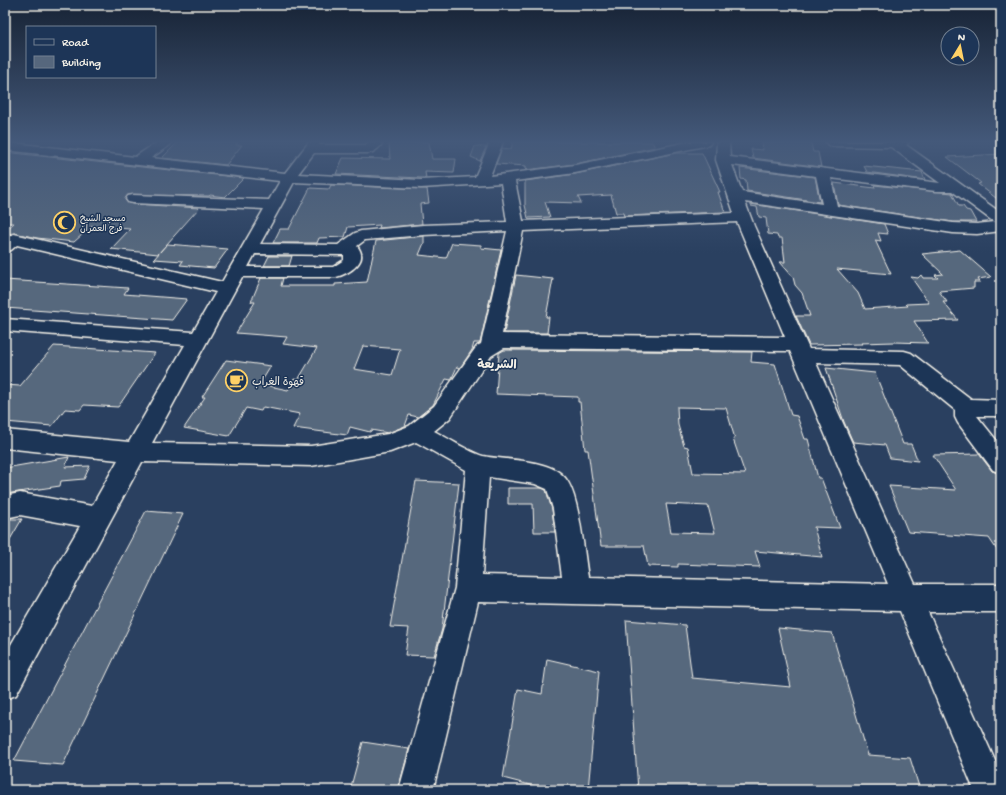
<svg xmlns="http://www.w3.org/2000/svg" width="1006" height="795" viewBox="0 0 1006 795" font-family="'Gochi Hand','Playpen Sans Arabic',sans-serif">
<rect width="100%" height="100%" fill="#2a4060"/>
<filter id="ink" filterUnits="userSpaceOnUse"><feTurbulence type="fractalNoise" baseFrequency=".025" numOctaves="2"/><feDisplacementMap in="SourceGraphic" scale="8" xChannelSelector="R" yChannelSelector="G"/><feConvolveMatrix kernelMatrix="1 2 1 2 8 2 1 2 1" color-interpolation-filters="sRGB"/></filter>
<g filter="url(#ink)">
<!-- building -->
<g fill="#56677d" stroke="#f4f1e8" fill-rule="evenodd">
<path d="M178,142H238L236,145H242L226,165L162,158Z"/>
<path d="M389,142H429L432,159H456L454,173L425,172L426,178H421L336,174L343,158L390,159Z"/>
<path d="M513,142H652L655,147L575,164L526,170V166L496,164L502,148L511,149Z"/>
<path d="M762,142L811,143L813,152H818L821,167L753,158L751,149L763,150Z"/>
<path d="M475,146L486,147L480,161L471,157Z"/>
<path d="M5,152L31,155L244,178L225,197L210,195L209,196L128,195L125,200L128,203L133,204L199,208L158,254L111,249L130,229L92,226L74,242L37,238L14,233L5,234V231L14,223H5Z"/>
<path d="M676,153H702L720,192H718L725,212L624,216L623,213H616L611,195L578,197L581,203L545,202L550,217L528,218L525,205V181L575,174Z"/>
<path d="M1001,154V202L978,184L981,183L947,157Z"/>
<path d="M864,166L922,172L925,180L867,172Z"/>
<path d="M740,168L815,177L820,202L747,191L746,180L741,179Z"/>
<path d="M834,183L875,188L874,185L952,193L959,206H963L966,210L970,211L976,222H953L838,205Z"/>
<path d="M331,185L427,189L429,203L420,204L422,224L379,228L380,225L348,227L345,237L319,238L317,243H273L280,229H289L310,188L329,189Z"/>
<path d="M751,204L884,224L888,234L878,233L881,241L875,240L891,274L837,269L858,293L865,309L908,306L906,304L929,303L911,277L918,278L921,275L923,278H938L935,275L943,274L922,254L960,250L991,277L978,279L980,282H974V288L939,291L947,302H943L958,320L914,321L928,343L894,342L861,343L862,344L809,345L796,316H810L802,293L795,285L793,277L780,262H785L782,238H778L777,235L768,234L766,218L759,217L757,207L751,206Z"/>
<path d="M424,236V243L419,255L446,258L452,243L481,245V248L501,250L480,343H474L472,350L460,368L457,367L451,380L446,379L433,405L418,417L409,415L405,426L388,433L371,430L370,432L350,427L347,435L293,428L300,414L263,407L261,411L246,408L229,436L184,428L205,397H202L226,360L271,366L260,384L288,390L294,379L298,380L317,348L283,344L287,337L236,333L255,302H251L261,278H283L281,286H335V284L367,282L376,241ZM363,346L400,349L392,375L354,369Z"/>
<path d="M167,244L228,249L214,268L180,265L183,261L154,259Z"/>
<path d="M269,256H292L289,266H264Z"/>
<path d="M516,275L553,279L546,317H549L547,333H504Z"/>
<path d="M5,280L128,288L124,294L187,299L172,320L5,308Z"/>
<path d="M54,346L155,353L118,407L84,405L80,410L65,409L52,426L5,422V385L20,386Z"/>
<path d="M504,350L752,352L751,362L775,364L791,415L797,416L805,439H808L818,478H821L840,528L814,527L822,557L755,551L760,567L678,564V567L648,566L644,546H601L588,450H585L580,402H578V397L496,394L499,353ZM677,407L726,408L735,439H733L745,474L693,473L688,447L684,446L678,425ZM666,504L708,506L715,533L671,532Z"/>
<path d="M826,368L875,373L903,444H911L918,461L890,458L885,445L853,442L844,422Z"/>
<path d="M979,454L992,471L1001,474V556L989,538L908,532L889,486L956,490L933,455Z"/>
<path d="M69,457L65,467L90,466L84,479L61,481L60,486L5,494V468Z"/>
<path d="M416,481L459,483L442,629L434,656L405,655L409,628L390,627Z"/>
<path d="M508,488H542L546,490L552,509L555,532H534L533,504H508Z"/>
<path d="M146,511L183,514L63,765L14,761Z"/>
<path d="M5,519H22L5,548Z"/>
<path d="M626,620L685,625L692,678L791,687L778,628L832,633L868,755L910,758L920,790H638Z"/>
<path d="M547,659L599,671L588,790H549L503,778L518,689L542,694Z"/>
<path d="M363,742L409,749L398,790H350Z"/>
</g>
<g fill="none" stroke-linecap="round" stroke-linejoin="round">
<defs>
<path id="minor" d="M5,142L135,157L157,142H171L170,145L151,158L285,173L309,142H321L319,145H366L368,142H380L382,144C378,149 374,152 369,153H314L298,174L421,180L475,177L490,142H503L490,176L575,165L688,142H711L709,145L704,146L575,173L515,181L523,221L734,213L716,160L717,142H729L730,157L940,183L891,147L833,146L828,145L826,142H909L906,145L1001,213V231L977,234L953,233L745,202L754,226L809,349L904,351L911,353L971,399L1001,400V416H977L1001,446V473L993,470L958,423L955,417V410L900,365L816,363L915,584H1001V612H928L1001,774V790H974L900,611L478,602L433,790H399L455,588L466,470L416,442L390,452L311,466L142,462L16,695L5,699V655L80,526L20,515L5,518V496L20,493L92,506L118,460L5,448V430L129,442L185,345L5,331V319L193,332L216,292L17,245L11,250L5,252V238L14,234L222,282L264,209L133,203L128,202L126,199L128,196L133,195L269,200L280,181L5,150ZM732,165L816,176L822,204L742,192ZM831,178L936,191H952L994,222L977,224L953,223L837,206ZM294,182L421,188L501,183L507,222L423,225L361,231L355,233L338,245L260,244ZM737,222L785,337L502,334L523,231ZM507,231L481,344L477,346L434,406L409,426L388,434L311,446L152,443L242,277H336C349,274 370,261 357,246L365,240L423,235ZM255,254L344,255V260L333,267H248ZM504,348L790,351L888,584L588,577C584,553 580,502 568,482C555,458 507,461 483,456C471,453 446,437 434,431L450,418L491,356ZM489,477L535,484L547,489L553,509L562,577L482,575Z"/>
</defs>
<!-- minor casing -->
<use href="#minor" stroke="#f4f1e8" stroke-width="3"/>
<!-- minor -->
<use href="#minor" fill="#1d3557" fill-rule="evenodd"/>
</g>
</g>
<!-- sky -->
<linearGradient id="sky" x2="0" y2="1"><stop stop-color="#172335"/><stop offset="0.56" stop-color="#44597a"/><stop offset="1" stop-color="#44597a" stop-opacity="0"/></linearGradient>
<rect width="1006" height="253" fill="url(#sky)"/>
<!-- icons -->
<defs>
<symbol id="mosque-ring" viewBox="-11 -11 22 22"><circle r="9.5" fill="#1d3557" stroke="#ffd166" stroke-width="1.5"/><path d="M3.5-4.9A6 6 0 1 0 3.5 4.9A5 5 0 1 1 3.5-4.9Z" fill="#ffd166"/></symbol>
<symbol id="cafe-ring" viewBox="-11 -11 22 22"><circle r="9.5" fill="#1d3557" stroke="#ffd166" stroke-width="1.5"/><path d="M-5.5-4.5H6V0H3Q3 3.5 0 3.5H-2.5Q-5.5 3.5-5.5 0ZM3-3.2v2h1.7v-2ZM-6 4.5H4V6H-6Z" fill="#ffd166"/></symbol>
</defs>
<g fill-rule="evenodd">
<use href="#mosque-ring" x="52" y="210" width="25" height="25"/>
<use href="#cafe-ring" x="224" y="368" width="25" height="25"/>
</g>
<g text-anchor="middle" stroke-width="3" stroke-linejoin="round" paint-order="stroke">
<!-- far-poi labels -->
<g font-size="9" fill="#f4f1e8" stroke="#1d3557" text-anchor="start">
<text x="80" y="221">مسجد الشيخ<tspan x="80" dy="10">فرج العمران</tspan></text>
</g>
<!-- poi labels -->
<g font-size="11" fill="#f4f1e8" stroke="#1d3557" text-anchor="start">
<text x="252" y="385">قهوة الغراب</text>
</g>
<!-- neighbourhood labels -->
<g font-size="12" font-weight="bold" fill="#f4f1e8" stroke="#1d3557">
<text x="497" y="368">الشريعة</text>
</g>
</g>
<!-- margin -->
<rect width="1006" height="795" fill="none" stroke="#1d3557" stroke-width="20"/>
<rect x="10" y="10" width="986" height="775" fill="none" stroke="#f4f1e8" stroke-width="1.5" filter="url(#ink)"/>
<!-- legend -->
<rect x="26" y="26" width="130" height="52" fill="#1d3557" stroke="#738091"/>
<rect x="34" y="39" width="20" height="6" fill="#1d3557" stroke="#738091"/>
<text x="62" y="46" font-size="12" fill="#f4f1e8">Road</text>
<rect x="34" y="56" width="20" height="12" fill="#56677d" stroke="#738091"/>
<text x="62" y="66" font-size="12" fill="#f4f1e8">Building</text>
<!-- north arrow -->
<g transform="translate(960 46) rotate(10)"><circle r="19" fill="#1d3557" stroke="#738091"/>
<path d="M0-3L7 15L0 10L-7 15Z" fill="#ffd166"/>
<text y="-6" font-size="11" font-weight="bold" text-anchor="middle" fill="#f4f1e8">N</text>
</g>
</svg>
